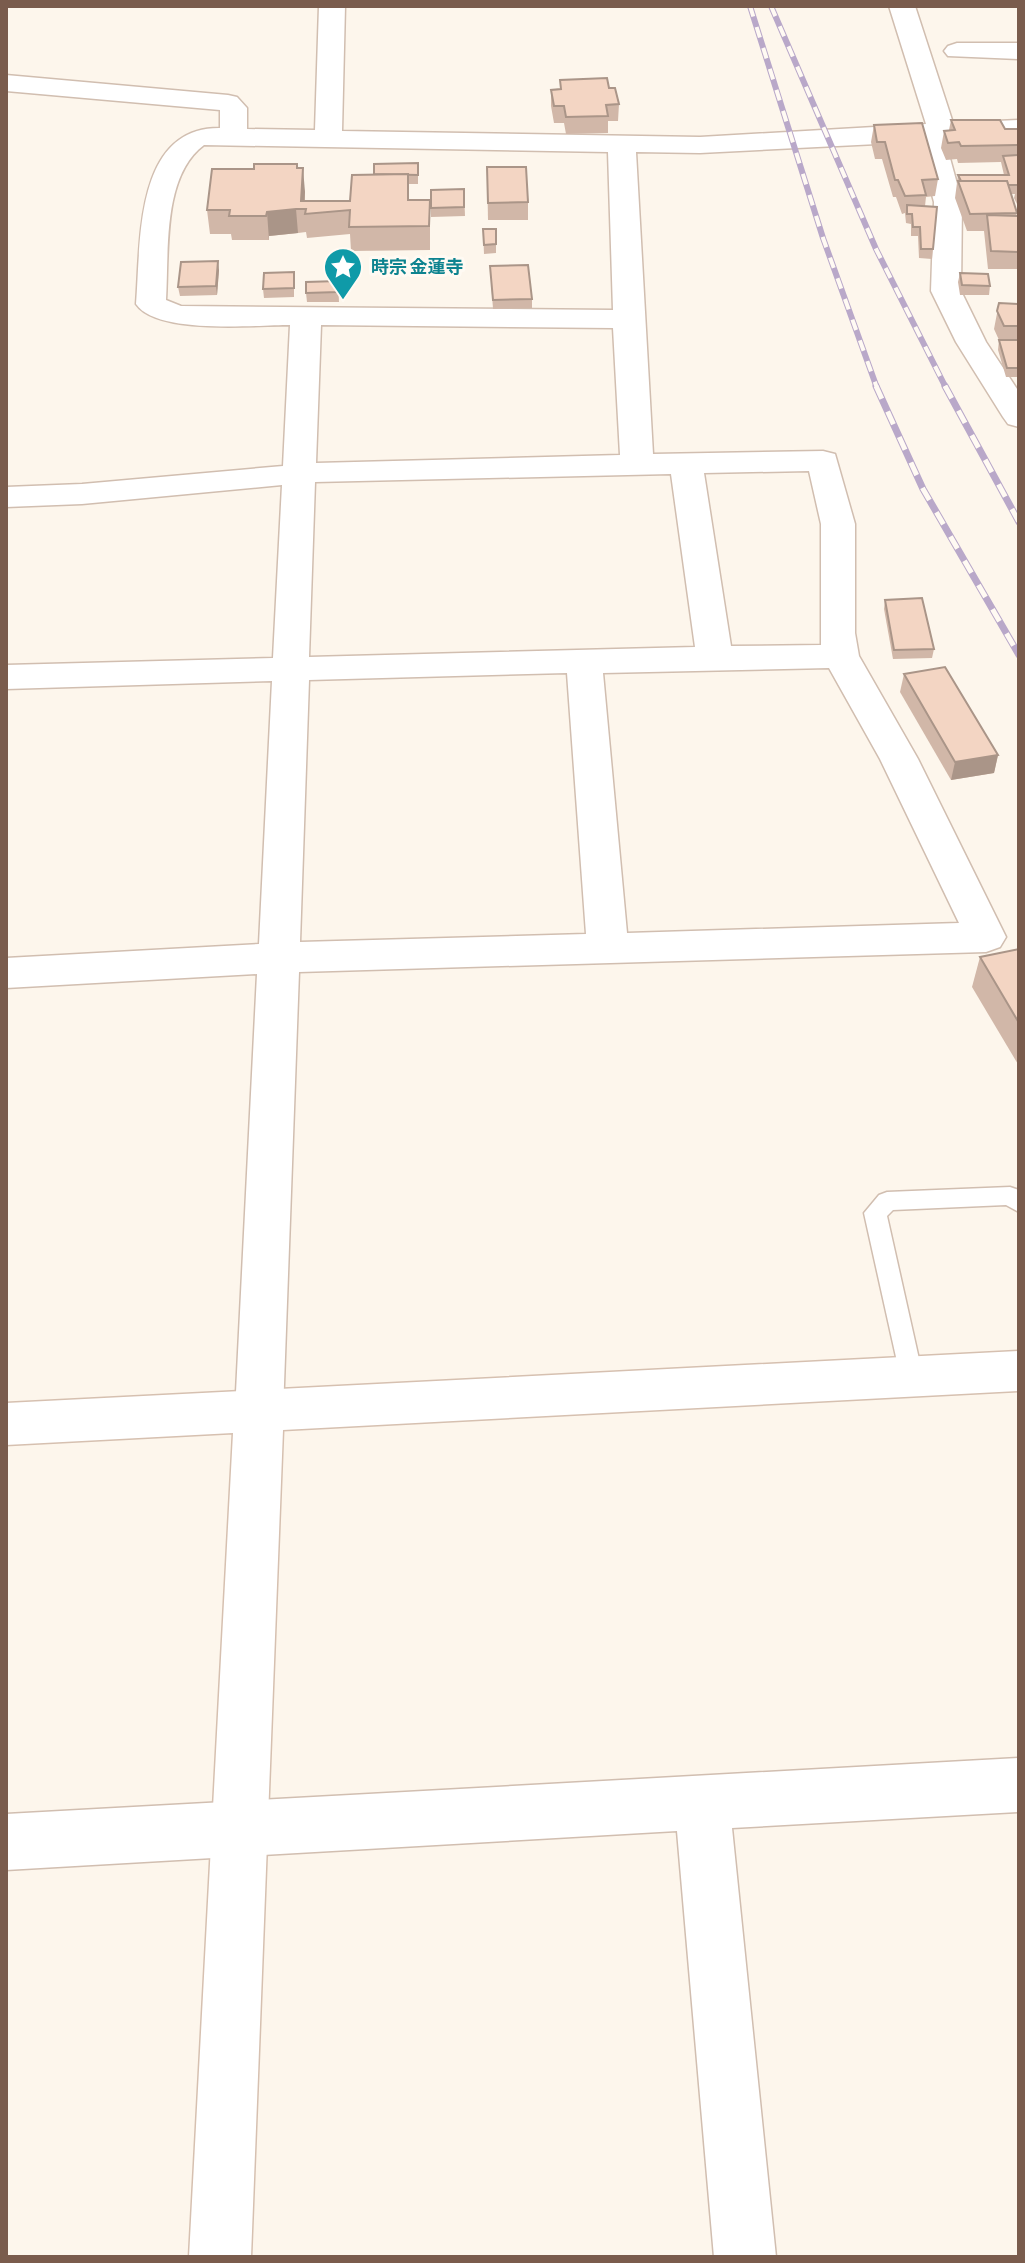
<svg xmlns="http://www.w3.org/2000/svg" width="1025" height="2263" viewBox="0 0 1025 2263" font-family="'Asap Condensed','Noto Sans JP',sans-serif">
<rect width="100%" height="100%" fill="#fdf6ec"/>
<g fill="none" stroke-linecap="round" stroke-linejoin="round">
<defs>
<path id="lane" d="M1010,1187L1019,1190V1212L1006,1205L893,1210L887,1216L923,1377L920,1384L911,1387L902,1384L864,1213L879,1195L887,1192Z"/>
<g id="street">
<path d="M319,6H345L342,131L700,137L926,124L889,6H915L953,123L1019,120V136L945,140L962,202L961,291L986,342L1019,392V427L1008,424L1003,417L956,342L931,291L934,202L918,142L700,153L636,152L653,454L823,451L835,454L855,524V633L859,656L918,759L1006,937L1000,947L986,952L299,972L283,1412L276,1427L259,1433L242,1427L235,1412L257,974L6,988V958L259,944L272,681L6,689V665L273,658L282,485L82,504L6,507V487L82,484L283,466L290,325C255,325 157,335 136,304C141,243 134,127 220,128V110L6,91V75L228,95L237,97L247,108V129L315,130ZM204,145L608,152L613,310L181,306L166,300C169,252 162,176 204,145ZM321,325L613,328L620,455L316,463ZM809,471L821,524V645L731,646L704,473ZM671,474L695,647L309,657L315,482ZM829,668L880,759L959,923L627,933L603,673ZM567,673L586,934L300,942L309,680Z"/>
<path d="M957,43H1019V59L948,56L944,51L948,46Z"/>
<path d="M1019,1758V1812L732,1828L776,2257H714L677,1831L6,1870V1814Z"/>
</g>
<path id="secondary" d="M1019,1351V1391L283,1430L251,2257H189L233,1433L6,1445V1403Z"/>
</defs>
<!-- lane casing -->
<use href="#lane" stroke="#d1beb0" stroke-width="3"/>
<!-- street casing -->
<use href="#street" stroke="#d1beb0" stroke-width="3"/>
<!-- secondary casing -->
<use href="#secondary" stroke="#d6c0b0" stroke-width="3"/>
<!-- lane -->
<use href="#lane" fill="#fff" fill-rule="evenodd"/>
<!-- street -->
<use href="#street" fill="#fff" fill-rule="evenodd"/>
<!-- secondary -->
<use href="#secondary" fill="#fff" fill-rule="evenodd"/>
<defs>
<g id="rail-far1">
<path d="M750,6L823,238L877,388"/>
<path d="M771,6L876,249L946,388"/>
</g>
<g id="rail">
<path d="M876,386L923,489L1019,655"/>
<path d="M945,386L1019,522"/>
</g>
</defs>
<!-- rail-far1 casing -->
<use href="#rail-far1" stroke="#b9a8c9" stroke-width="6"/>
<!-- rail casing -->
<use href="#rail" stroke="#b9a8c9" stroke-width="7"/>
<!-- rail-far1 -->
<use href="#rail-far1" stroke="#fffaf3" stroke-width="4" stroke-dasharray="11" stroke-linecap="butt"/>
<!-- rail -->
<use href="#rail" stroke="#fffaf3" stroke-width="5" stroke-dasharray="14" stroke-linecap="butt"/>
</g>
<!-- wall -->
<g fill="#d1b7a8">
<path d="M560,80L609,88L619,104L618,121H608V133L566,134L564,123H554L551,106V90L560,89Z"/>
<path d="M951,120L1005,129H1019V208L1014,198L1015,194H1011L1017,213L1016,216H1019V269H988L984,231H967L955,198L958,175H1004L1001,162L958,163L957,159L946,160L941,148L944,131L949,130Z"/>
<path d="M874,125L938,179L935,196L926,197L925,206L933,249L932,259L919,258L918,236H911V224L906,223L905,213L902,214L896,197H893L882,159H875L871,142Z"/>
<path d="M418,163V184H409V200L430,224V250L351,251L350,234L307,238L306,232L298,233L269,236V240H232L231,234H210L207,210L298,168L305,192V201H350L374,174Z"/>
<path d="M487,167L528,202V220H488Z"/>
<path d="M464,189L465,216L431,217V190Z"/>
<path d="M483,229H496V253L484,254Z"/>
<path d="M490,266L532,299V308L493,309Z"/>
<path d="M219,270L217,295L180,296L178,287Z"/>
<path d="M294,272V297L264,298L263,289Z"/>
<path d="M960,273L990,286L989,295H960L958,282Z"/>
<path d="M338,281L339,302H307L306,293Z"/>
<path d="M999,303L1019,304V381L1017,377H1006L998,350L999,340L994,329Z"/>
<path d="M885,600L934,649L932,658L893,659L884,609Z"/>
<path d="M904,674L998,755L994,773L951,780L900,692Z"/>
<path d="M1019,949V1066L972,987L980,957Z"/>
</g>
<!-- shaded-wall -->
<g fill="#aa9588">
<path d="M303,168L305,192L304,209L301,201Z"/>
<path d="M296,209L298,233L269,236V240L267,212Z"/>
<path d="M218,261L219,270L217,295L216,286Z"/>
<path d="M998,755L994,773L951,780L955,762Z"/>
</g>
<!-- building -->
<g fill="#f3d5c3" stroke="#aa9588" stroke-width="2">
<path d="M607,78L609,88H615L619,104L606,105L608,116L566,117L564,106H554L551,90L561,89L560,80Z"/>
<path d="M951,120H1000L1005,129H1019V145L961,146L959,142L948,143L944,131L955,130Z"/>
<path d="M922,123L938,179L922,180L926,195L905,196L898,180H895L885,142H877L874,125Z"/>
<path d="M1019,155V185H1008L1007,181H961L958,175H1009L1003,156Z"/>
<path d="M418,163V175L374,174V164Z"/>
<path d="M254,164H297V168H303L301,201H350L352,175L408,174V200H430L429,226L349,227L350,210L305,214L306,209H296L267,212L266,216H229L230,210H207L212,169H254Z"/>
<path d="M487,167H526L528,202L488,203Z"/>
<path d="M958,181H1007L1017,213L970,214Z"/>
<path d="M464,189V207L431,208V190Z"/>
<path d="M907,205L937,207L933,249H921L920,227H913L912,214H907Z"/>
<path d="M987,215L1019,216V252L991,251Z"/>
<path d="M483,229H496V244L484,245Z"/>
<path d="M218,261L216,286L178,287L181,262Z"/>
<path d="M528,265L532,299L493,300L490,266Z"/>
<path d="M294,272V288L263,289L264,273Z"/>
<path d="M960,273L988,274L990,286L962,285Z"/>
<path d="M338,281V292L306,293V282Z"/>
<path d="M999,303L1019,304V326H1004L997,311Z"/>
<path d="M999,340H1019V368H1007Z"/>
<path d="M922,598L934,649L894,650L885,600Z"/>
<path d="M945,667L998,755L955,762L904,674Z"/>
<path d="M1019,949V1023L980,957Z"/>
</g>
<!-- icons -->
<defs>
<symbol id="sight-pin" viewBox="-11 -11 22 30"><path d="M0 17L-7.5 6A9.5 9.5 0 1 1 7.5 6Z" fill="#0f9aa8" stroke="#fffaf3"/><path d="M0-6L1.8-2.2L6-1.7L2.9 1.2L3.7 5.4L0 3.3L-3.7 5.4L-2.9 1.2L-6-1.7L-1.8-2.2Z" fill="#fff"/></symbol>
</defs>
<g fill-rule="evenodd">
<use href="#sight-pin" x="321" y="245" width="44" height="60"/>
</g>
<g text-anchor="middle" stroke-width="6" stroke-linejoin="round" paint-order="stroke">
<!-- far-culture labels -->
<g font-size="18" font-weight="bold" fill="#0d838f" stroke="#fffaf3" text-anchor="start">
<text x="371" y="273">時宗 金蓮寺</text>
</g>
</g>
<!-- border -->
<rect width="1025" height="2263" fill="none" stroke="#7a5c4d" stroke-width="16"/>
</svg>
